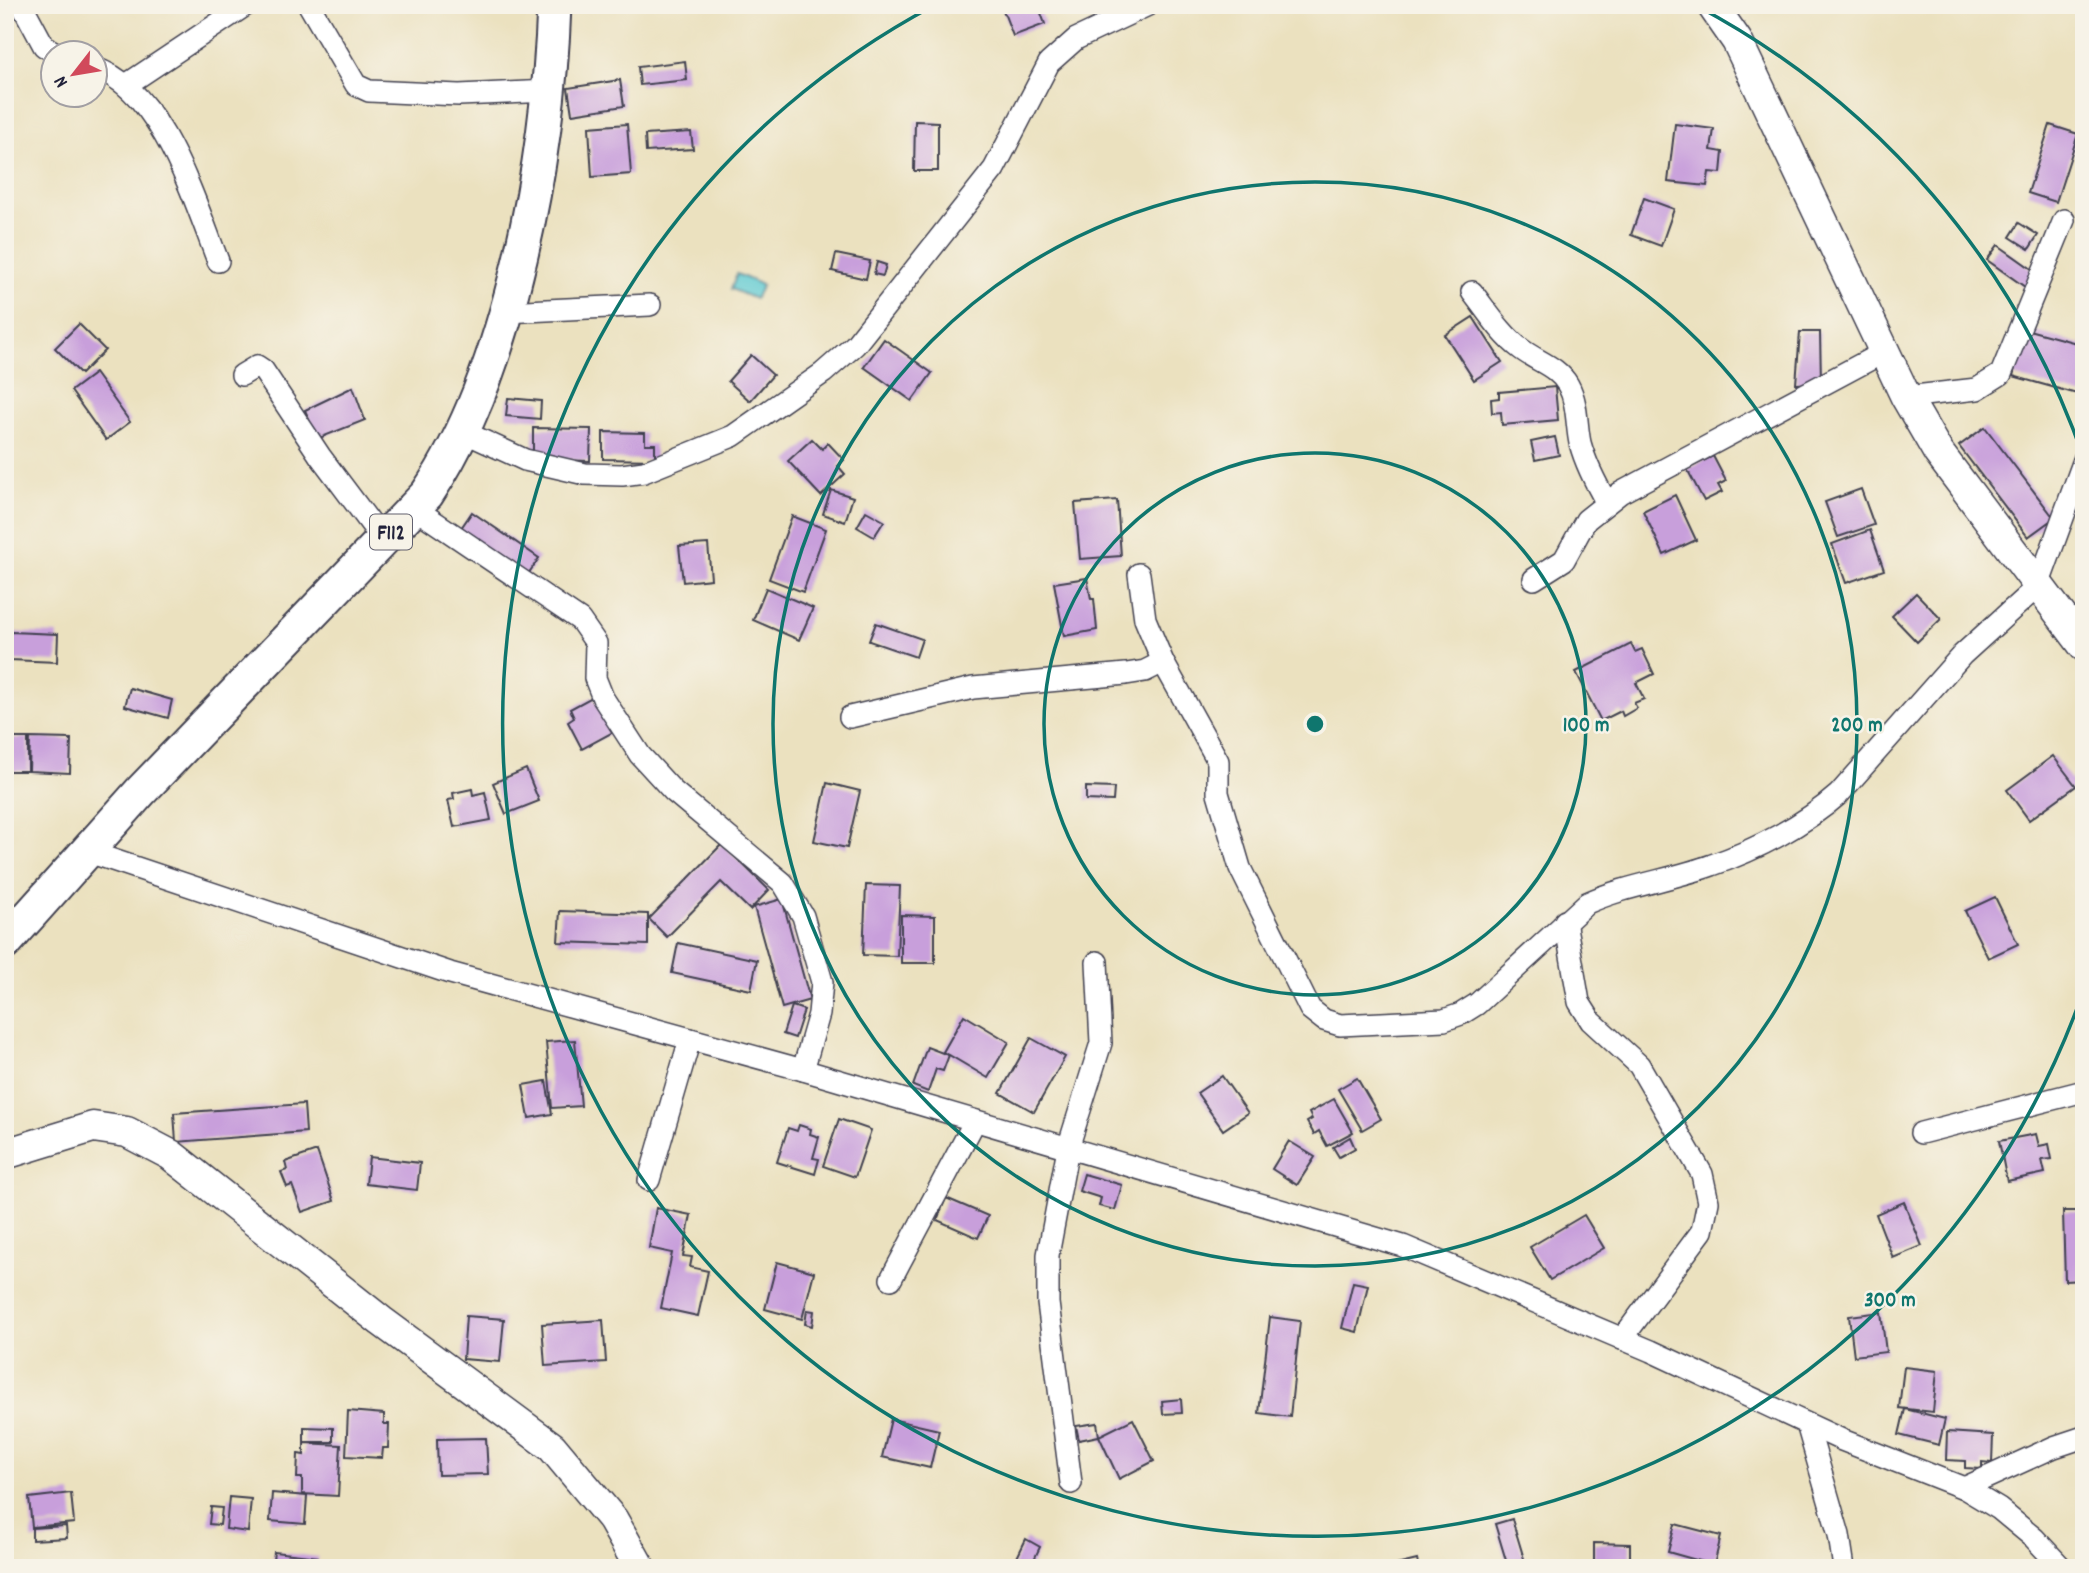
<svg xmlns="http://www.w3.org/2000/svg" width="2089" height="1573" viewBox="0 0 2089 1573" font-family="Dekko,sans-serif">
<rect width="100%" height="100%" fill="#f7f3e8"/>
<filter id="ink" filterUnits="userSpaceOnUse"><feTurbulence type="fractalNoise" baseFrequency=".0143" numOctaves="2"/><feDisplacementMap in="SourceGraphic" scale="14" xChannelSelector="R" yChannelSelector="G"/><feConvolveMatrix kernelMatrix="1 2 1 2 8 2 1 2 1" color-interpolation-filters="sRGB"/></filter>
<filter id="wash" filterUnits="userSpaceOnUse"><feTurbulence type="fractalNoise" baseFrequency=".00686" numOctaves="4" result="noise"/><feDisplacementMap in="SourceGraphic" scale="28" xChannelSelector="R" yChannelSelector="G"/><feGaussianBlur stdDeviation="1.57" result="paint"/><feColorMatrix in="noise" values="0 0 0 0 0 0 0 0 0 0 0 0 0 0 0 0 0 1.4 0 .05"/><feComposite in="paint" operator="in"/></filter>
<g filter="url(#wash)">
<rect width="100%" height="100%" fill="#ebe1bf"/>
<!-- water -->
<path fill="#5dcad2" stroke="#407686" stroke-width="2" d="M737,274L762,285L755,299L731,289Z"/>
<g id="blocks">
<!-- building -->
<g fill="#c89fdb">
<path d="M1001,5H1038L1045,24L1013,36Z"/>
<path d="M685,61L687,80L640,85L638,67Z"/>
<path d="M620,80L624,106L572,114L568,88Z"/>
<path d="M915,121L938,122V171H914Z"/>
<path d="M627,124L631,174L592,177L589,127Z"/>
<path d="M1675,124L1714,129L1711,150L1723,152L1721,173L1709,172L1707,186L1668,182Z"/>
<path d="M2050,125L2078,134L2056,202L2028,193Z"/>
<path d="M691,132L693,149L646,152L645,135Z"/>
<path d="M1644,198L1674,209L1661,246L1631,235Z"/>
<path d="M2019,223L2038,235L2029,249L2010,237Z"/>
<path d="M1998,245L2046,279L2035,294L1987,260Z"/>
<path d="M836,254L870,261L866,279L832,271Z"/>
<path d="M877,262L886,265L883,276L874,274Z"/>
<path d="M1473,317L1502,362L1474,380L1445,335Z"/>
<path d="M79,324L105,350L81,374L55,348Z"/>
<path d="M2025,329L2084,345V396L2013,376Z"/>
<path d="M1800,332H1820L1821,383L1796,384Z"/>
<path d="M884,339L932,373L912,401L864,367Z"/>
<path d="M751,355L773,375L750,401L728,381Z"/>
<path d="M95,373L130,422L106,440L71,391Z"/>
<path d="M353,387L365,420L317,439L305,410Z"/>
<path d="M1555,387L1558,420L1502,425L1501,412L1492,413L1491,399L1499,398V392Z"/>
<path d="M508,398L541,401L540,419L506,416Z"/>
<path d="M1985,427L2054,518L2028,537L1959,446Z"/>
<path d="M533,428L591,429L590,461L533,459Z"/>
<path d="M603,432L645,433V444H655V460L603,459Z"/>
<path d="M1555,437L1559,455L1535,460L1531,442Z"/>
<path d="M812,439L822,449L828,443L844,460L838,466L845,474L821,496L788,461Z"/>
<path d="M1713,456L1726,481L1718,485L1722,492L1704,501L1687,469Z"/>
<path d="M1861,489L1874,525L1838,537L1825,502Z"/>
<path d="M831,490L853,497L845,522L823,514Z"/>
<path d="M1675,495L1696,540L1664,555L1643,511Z"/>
<path d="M1117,500L1121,556L1080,559L1075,503Z"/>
<path d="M866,511L884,521L874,537L857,527Z"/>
<path d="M472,512L539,558L524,580L457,534Z"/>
<path d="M792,516L826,529L803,592L769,579Z"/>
<path d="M1870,530L1884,570L1846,583L1832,544Z"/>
<path d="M708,544L711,579L683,582L679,546Z"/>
<path d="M1087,578L1091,599H1094L1097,630L1064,636L1054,583Z"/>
<path d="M766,588L813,608L799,640L753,620Z"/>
<path d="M1916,593L1941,619L1917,642L1892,616Z"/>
<path d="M876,623L922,639L916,657L869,641Z"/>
<path d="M10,632L58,634L57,662L10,660Z"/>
<path d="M1631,644L1635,652L1642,649L1654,674L1636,683L1644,699L1634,703L1637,708L1623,716L1621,711L1601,721L1576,672Z"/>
<path d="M130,688L172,700L168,718L125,706Z"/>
<path d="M592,697L617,730L582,749L568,722L574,718L570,709Z"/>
<rect x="5" y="738" width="23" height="33"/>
<path d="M30,738L71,739L70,773L29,771Z"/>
<path d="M2053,756L2076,786L2029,820L2007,790Z"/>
<path d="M526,769L539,801L506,814L493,783Z"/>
<path d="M827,783L860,791L847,848L814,841Z"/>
<path d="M1086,787L1114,788L1113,801L1086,800Z"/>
<path d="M472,789L473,795L485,792L491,820L454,827L448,800L454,799L453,793Z"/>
<path d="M722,844L769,890L750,910L721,882L667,937L649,919Z"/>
<path d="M866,885L900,886L897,956L863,955Z"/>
<path d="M1995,897L2018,944L1988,958L1965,911Z"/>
<path d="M782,899L810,1000L782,1008L754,907Z"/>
<path d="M560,911L648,914V945L558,942Z"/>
<path d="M901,915L935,916V963H901Z"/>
<path d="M678,943L757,960L751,990L672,973Z"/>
<path d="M792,1006L804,1010L795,1038L783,1034Z"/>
<path d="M964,1015L1009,1042L988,1078L949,1055L943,1071L936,1069L928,1092L913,1086L927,1047L948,1055L943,1052Z"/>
<path d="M1031,1038L1065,1057L1034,1112L1000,1093Z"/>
<path d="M575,1040L581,1106L552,1108L546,1042Z"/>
<path d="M1222,1076L1248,1113L1223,1130L1197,1093Z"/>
<path d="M1357,1078L1381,1119L1362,1130L1338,1089Z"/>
<path d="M546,1081L552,1114L529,1118L523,1085Z"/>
<path d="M1334,1099L1353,1132L1327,1146L1319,1131L1314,1134L1307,1122L1312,1119L1309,1113Z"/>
<path d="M304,1104L306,1132L176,1142L174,1113Z"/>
<path d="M839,1119L871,1130L855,1177L823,1166Z"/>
<path d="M799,1125L811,1129L810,1134L819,1137L813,1158L819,1159L815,1174L777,1162L788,1128L797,1131Z"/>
<path d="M2036,1134L2039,1146L2049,1144L2052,1159L2042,1160L2045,1173L2007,1181L1999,1141Z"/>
<path d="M1350,1137L1355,1148L1339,1157L1333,1147Z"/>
<path d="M1289,1141L1315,1157L1297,1185L1272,1169Z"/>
<path d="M317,1151L334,1201L302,1212L292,1185L287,1187L281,1172L287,1170L285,1162Z"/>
<path d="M369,1157L420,1163L417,1190L366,1184Z"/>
<path d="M1084,1174L1122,1185L1115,1210L1099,1206L1101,1198L1079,1191Z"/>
<path d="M946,1198L988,1216L978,1238L937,1220Z"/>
<path d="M1904,1202L1922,1246L1893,1258L1876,1214Z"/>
<path d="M656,1208L691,1215L683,1256L692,1257L690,1267L708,1271L698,1316L661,1308L672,1253L649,1248Z"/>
<path d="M2063,1211H2084V1280L2065,1281Z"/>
<path d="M1584,1215L1604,1248L1550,1280L1530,1247Z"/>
<path d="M777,1262L814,1272L802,1319L765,1309Z"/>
<path d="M1353,1282L1368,1285L1357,1332L1342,1328Z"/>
<path d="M807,1310L814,1311L812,1326L805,1324Z"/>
<path d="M1881,1312L1886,1352L1854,1356L1849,1316Z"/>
<path d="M466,1316L504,1319L500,1362L463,1359Z"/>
<path d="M1270,1317L1300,1321L1290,1417L1259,1413Z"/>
<path d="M603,1320L606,1362L545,1366L542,1324Z"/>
<path d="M1904,1367L1937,1371L1933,1412L1899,1408Z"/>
<path d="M1181,1399L1182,1413L1163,1414L1162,1401Z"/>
<path d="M1905,1409L1945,1419L1939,1445L1899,1435Z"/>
<path d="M348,1411L384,1414V1424H389L388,1448H383L382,1458L346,1456Z"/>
<path d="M891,1419L939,1430L930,1468L882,1457Z"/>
<path d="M1133,1419L1154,1461L1119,1479L1099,1436L1079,1440L1076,1426L1097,1423L1099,1436Z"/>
<path d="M304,1427L333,1428V1442H304Z"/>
<path d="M1947,1432L1993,1435L1992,1463L1982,1462V1469L1965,1468V1461L1946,1460Z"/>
<path d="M486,1438L488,1474L438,1475L437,1439Z"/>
<path d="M304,1443L341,1445L338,1496L302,1494V1478H297L298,1454L304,1455Z"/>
<path d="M71,1493L74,1523L32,1527L29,1498Z"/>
<path d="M272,1493L307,1496L305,1524L270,1521Z"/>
<path d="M229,1497L251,1499L248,1532L226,1529Z"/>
<path d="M211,1507L222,1508L220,1525L209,1524Z"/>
<path d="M1512,1519L1525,1562L1508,1567L1495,1524Z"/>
<path d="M1675,1524L1721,1536L1714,1565L1668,1552Z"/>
<path d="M66,1526L67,1538L32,1540V1528Z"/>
<path d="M1026,1539L1040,1547L1030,1568H1012Z"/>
<path d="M1594,1543L1630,1544V1568H1594Z"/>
<path d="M274,1552L318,1557L317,1568H272Z"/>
<path d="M1417,1560L1419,1568H1388V1567Z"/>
</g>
</g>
</g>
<g filter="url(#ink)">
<use href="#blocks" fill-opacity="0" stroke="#403f4f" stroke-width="2"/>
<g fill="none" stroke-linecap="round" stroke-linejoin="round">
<defs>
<g id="street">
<path d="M22,5L44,46L54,52"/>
<path d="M309,5L356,85L369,91L459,95L549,91"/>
<path d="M94,68C161,87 195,203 218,261"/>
<path d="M126,85L246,5"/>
<path d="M1472,292C1487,311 1501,334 1521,349C1538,362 1557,366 1568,385C1578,403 1576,424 1580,443C1586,465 1596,484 1607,503"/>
<path d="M505,312L650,305"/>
<path d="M242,375L257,366L263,370L320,456L383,540"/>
<path d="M1906,397L1977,389L2001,374L2064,220"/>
<path d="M464,432L525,460L585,474L622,475L644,472L733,436L823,373L855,345L994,169L1049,63L1076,39L1148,5"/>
<path d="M414,508L580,620L596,643L595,678L603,698L640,755L673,791L783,883L803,916L822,982L819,1014L803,1070"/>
<path d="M1139,574L1145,619L1163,662L1218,761V793L1240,868L1310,1009L1324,1020L1340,1025L1444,1020L1461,1014L1477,1004L1587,903C1627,885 1671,880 1712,865C1756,850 1804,825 1839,794L1962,655L2038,586L2084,460"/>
<path d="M1534,579L1564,560L1586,520L1620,493L1884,352"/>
<path d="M850,717L973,688L1126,674L1145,671L1163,662"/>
<path d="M86,851L450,973L803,1070L1403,1246L1651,1351L1842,1440L1964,1488L1999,1509L2034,1538L2062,1568"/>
<path d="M1565,921L1579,1002L1591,1021L1639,1065L1702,1174L1708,1202L1702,1231L1622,1339"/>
<path d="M1921,1133L2084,1091"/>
<path d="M649,1180L690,1039"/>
<path d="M891,1279L975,1121"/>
<path d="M1807,1424L1839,1535L1844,1568"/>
<path d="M1071,1483L1048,1303V1255L1068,1148L1101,1043L1097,962"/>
<path d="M1964,1488L2054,1447L2084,1437"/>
</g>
<g id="secondary">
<path d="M1712,5L1737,41L1906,397L1938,452L2084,646"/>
<path d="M5,1154L93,1127L127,1132L171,1155L381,1321L552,1447L613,1520L640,1568"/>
</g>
<path id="primary" d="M5,943L141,791L427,494C511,370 549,154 554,5"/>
</defs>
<!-- street casing -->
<use href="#street" stroke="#403f4f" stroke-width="24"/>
<!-- secondary casing -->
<use href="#secondary" stroke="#403f4f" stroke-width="33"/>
<!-- primary casing -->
<use href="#primary" stroke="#403f4f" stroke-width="37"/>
<!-- street -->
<use href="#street" stroke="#fff" stroke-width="21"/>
<!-- secondary -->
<use href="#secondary" stroke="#fff" stroke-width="30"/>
<!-- primary -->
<use href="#primary" stroke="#fff" stroke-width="33"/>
</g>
</g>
<!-- distance rings -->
<g fill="none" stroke="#0f766e" stroke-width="3.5">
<circle cx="1315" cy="724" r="271"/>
<circle cx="1315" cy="724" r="542"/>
<path d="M2084 989A813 813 0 1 1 933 6M1697 6A813 813 0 0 1 2084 459"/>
</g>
<g text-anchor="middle" stroke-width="5" stroke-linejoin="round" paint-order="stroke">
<!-- shield labels -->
<rect fill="#f7f3e8" stroke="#62616f" stroke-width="2" x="370" y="514.5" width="42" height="35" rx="5"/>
<g font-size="21" font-weight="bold" fill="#22223b">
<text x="391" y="539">F112</text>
</g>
</g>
<circle cx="1315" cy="724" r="10" fill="#0f766e" stroke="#f7f3e8" stroke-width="3.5"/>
<g font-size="21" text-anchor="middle" font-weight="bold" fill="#0f766e" stroke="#f7f3e8" stroke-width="5" stroke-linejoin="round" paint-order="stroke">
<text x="1586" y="731">100 m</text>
<text x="1857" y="731">200 m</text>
<text x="1890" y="1306">300 m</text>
</g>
<!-- margin -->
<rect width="2089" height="1573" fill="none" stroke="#f7f3e8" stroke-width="28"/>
<!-- north arrow -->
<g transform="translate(74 74) rotate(239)"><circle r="33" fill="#f7f3e8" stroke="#a29fa3" stroke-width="2"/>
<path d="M0-5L12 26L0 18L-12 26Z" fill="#d1495b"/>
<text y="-10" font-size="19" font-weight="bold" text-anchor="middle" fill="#22223b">N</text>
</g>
</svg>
